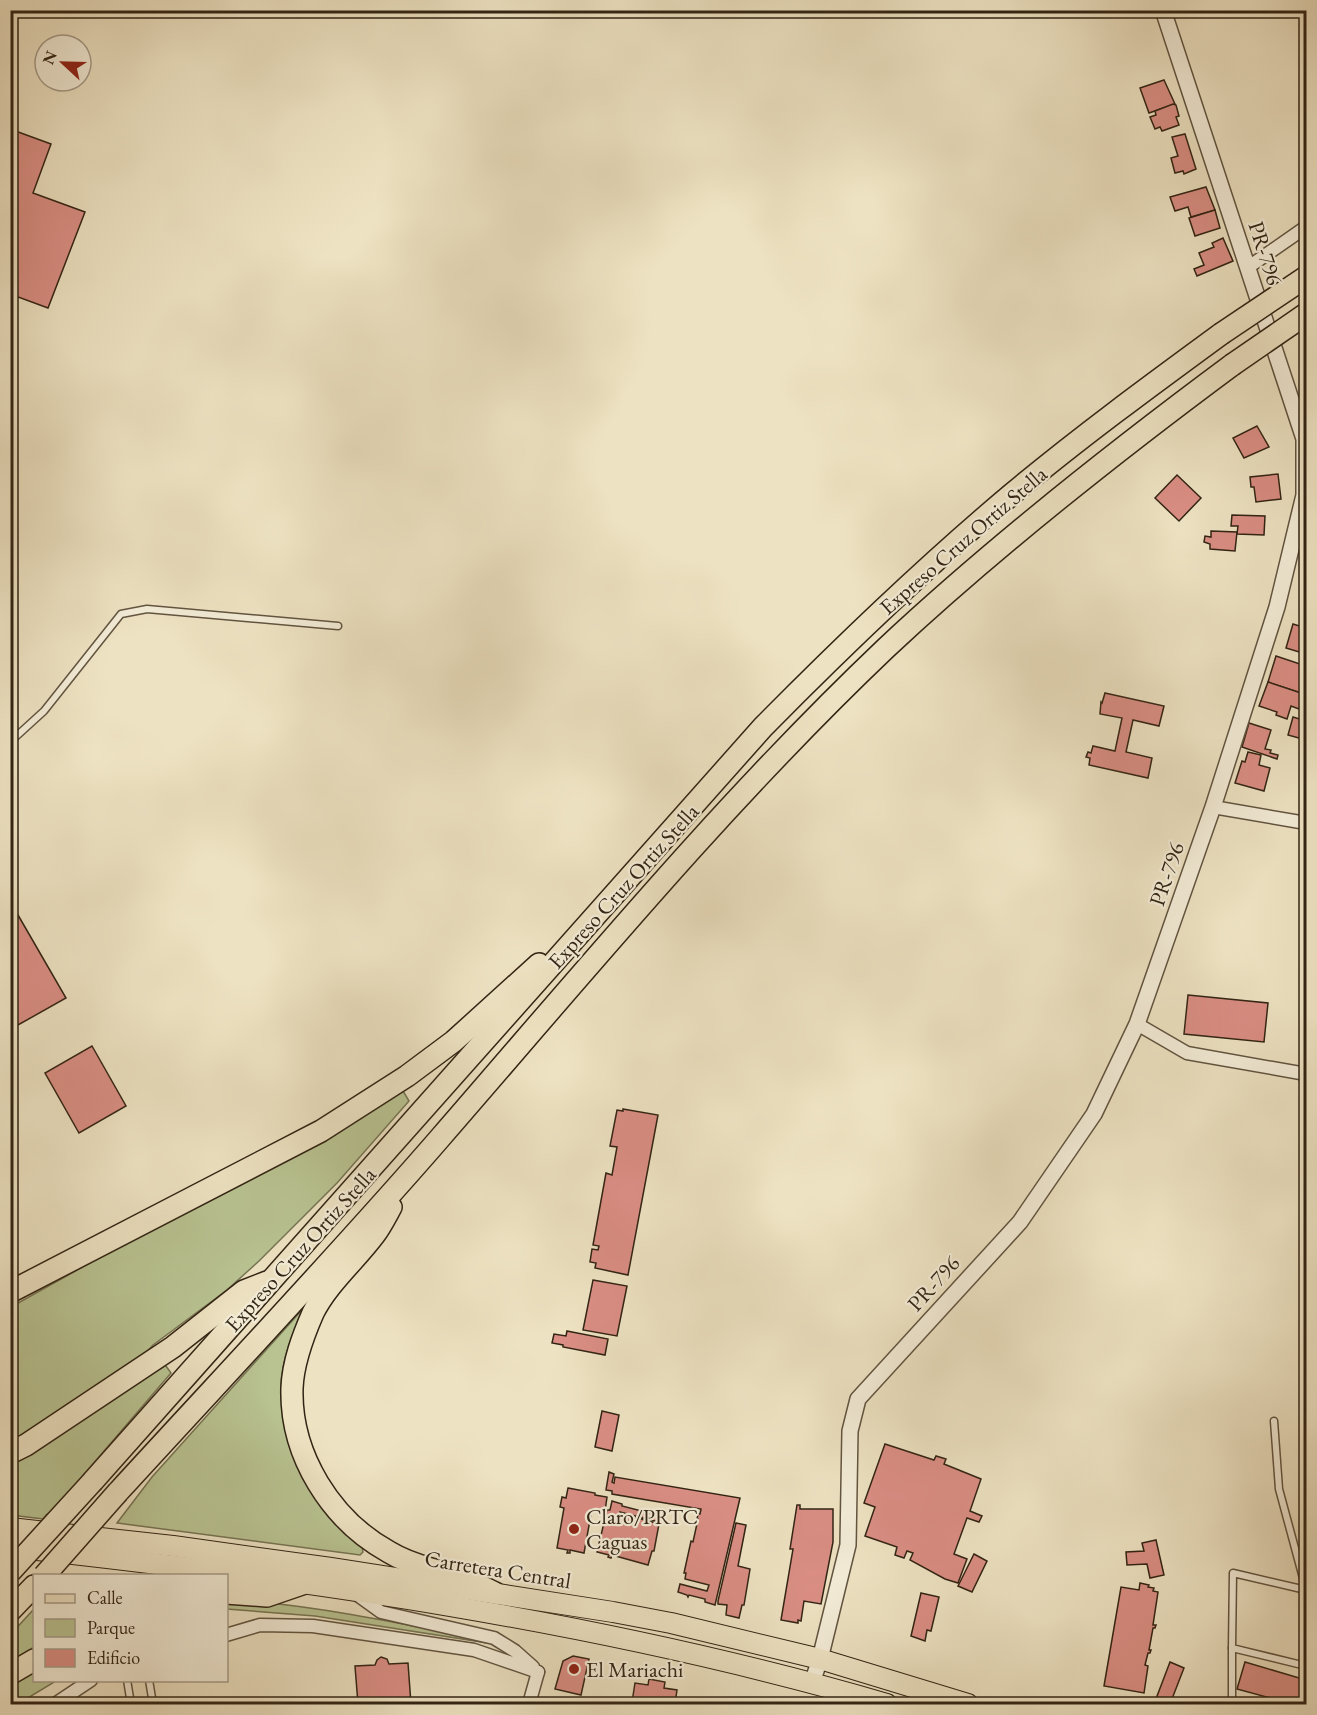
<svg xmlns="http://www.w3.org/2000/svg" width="1317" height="1715" viewBox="0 0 1317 1715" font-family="'EB Garamond',serif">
<rect width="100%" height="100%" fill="#ede2c2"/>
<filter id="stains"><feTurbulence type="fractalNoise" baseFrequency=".00333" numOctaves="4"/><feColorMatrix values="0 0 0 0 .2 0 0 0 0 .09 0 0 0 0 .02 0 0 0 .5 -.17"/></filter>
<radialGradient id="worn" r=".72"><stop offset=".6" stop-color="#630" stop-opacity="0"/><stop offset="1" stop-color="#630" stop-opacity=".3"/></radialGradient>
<!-- green -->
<g fill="#b9c392" stroke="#767453" stroke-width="1.5">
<path d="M403,1091L409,1101L337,1183L259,1261L227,1290L153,1345L145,1354L23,1436L11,1441V1307L172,1217L311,1147Z"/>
<path d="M302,1310C293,1333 282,1360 281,1385C280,1451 312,1507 362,1547L363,1552L360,1555L117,1523L152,1477Z"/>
<path d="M163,1362L171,1373L50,1514H47L43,1519L11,1515L10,1462Z"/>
<path d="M226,1599C312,1605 395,1622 479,1639L488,1641V1643L315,1616L227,1609Z"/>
<path d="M34,1609V1647L11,1662L10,1635Z"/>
<path d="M34,1668V1680L56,1681L18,1704H11L10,1683Z"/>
</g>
<!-- building -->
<g fill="#da8e84" stroke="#322414" stroke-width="1.5">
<path d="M1164,80L1175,104L1149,113L1140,88Z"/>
<path d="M1173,104L1176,105L1179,116L1176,117L1179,125L1162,131L1160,127L1155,129L1150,117L1156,115L1155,111Z"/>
<path d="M10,129L51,144L33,193L85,212L48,308L10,294Z"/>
<path d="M1185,134L1196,169L1184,174L1183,171L1175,173L1171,158L1178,156L1172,137Z"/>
<path d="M1206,187L1215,210L1191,217L1188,207L1175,211L1170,197Z"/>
<path d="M1215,210L1220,228L1195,236L1189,218Z"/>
<path d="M1223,238L1233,261L1197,276L1194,269L1204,265L1199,253L1214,247L1212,243Z"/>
<path d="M1257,426L1269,447L1244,458L1233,438Z"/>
<path d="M1278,474L1281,499L1256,502L1254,487H1251L1250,477Z"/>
<path d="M1177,475L1201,498L1179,521L1155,498Z"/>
<path d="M1232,515L1265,516L1264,535L1237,534L1238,526H1231Z"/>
<path d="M1211,531L1237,532L1235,551L1210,549V544L1204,542L1205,536L1211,537Z"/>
<path d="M1293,624L1306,628V654L1286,648Z"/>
<path d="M1276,656L1306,666V687L1304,694L1268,682Z"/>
<path d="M1268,682L1304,694L1299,709L1291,706L1287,719L1276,715L1277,712L1259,706Z"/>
<path d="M1105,693L1164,706L1159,726L1133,720L1126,752L1152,758L1148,778L1089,765L1090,758L1086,757L1088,752L1091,753L1093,746L1115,751L1122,718L1100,714L1101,702L1102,703Z"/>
<path d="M1293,717L1306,721V740L1288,735Z"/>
<path d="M1249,723L1271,730L1265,749L1271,750L1270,753L1278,755L1277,759L1242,747Z"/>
<path d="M1248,752L1261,755L1259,765L1270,768L1264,791L1235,783L1242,761L1245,762Z"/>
<path d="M18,915L66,998L18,1025L10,1013V919Z"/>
<path d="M1188,995L1268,1003L1264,1042L1184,1034Z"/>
<path d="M92,1046L126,1106L79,1133L45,1073Z"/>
<path d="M623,1109L658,1115L628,1275L595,1268L596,1263L590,1262L592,1249L598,1250L599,1246L593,1245L606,1173L612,1175L617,1147L610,1146L617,1110L623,1111Z"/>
<path d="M593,1280L627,1286L617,1336L583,1330Z"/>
<path d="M567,1331L608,1339L605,1355L563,1347V1345L552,1343L554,1334L566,1336Z"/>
<path d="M602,1411L619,1415L612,1451L595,1447Z"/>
<path d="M885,1444L934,1460L936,1456L946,1459L944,1464L981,1479L970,1511L982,1516L979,1522L967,1518L954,1554L967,1559L958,1583L945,1579L910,1560L913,1553L907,1551L904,1558L895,1555L897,1547L865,1536L875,1507L864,1503Z"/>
<path d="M609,1472L614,1474L612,1482L614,1483L615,1477L740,1498L715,1605L705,1602V1599L689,1595L688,1597L687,1595L678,1592L680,1584L707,1591L709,1585L685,1579L686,1573H684L691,1541L693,1542L698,1519H697L698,1514H700L701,1509L612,1494V1491L606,1490Z"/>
<path d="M568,1488L595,1493V1495L607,1497L605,1511L592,1509L584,1553L570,1550V1553H567L568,1550L557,1548L564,1508L560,1507L562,1497L566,1498Z"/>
<path d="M612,1501L622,1504V1506L661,1516L659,1522L620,1512V1513L659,1524L654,1551H652L648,1565L612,1555L611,1558L608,1557L609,1555L597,1552L607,1510H610Z"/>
<path d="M797,1505H800V1509H833V1542L821,1604L804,1601L801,1621L798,1620V1623L781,1620L793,1549H790Z"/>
<path d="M736,1523L746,1525L738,1566L750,1569L744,1605H742L739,1618L726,1615L727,1605L718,1604V1601Z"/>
<path d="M1156,1540L1164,1575L1150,1578L1147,1564L1127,1565L1126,1552L1144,1551L1142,1543Z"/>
<path d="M974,1554L987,1561L972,1592L958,1586Z"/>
<path d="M1140,1583L1149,1585L1148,1587L1154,1588L1153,1591L1158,1592L1153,1625H1156L1155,1628H1153L1149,1650H1151L1150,1653H1148L1145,1665L1148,1666L1144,1693L1104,1686L1121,1587L1139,1590Z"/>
<path d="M921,1593L939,1597L931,1631L927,1630L925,1641L911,1636Z"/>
<path d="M573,1656L589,1659L581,1695L555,1689L563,1661Z"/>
<path d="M381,1657L387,1659L389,1664L408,1663L411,1704H425H358L355,1666L375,1665L377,1660Z"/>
<path d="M1170,1662L1184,1668L1170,1704H1154Z"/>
<path d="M1245,1662L1306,1680V1704H1292L1237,1689Z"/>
<path d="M649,1679L665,1682L664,1688L677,1690L675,1704H650L632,1702L635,1683L648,1685Z"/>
<path d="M1266,1697L1292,1704H1263Z"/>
</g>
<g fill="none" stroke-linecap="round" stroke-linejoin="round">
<defs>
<g id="service">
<path d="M10,742L44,711L121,614L147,609L338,626"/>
<path d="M1274,1421L1279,1489L1306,1589"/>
<path d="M1306,1590L1233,1573L1232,1648L1306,1666"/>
<path d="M1232,1648V1704"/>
<path d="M127,1680L131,1704"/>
<path d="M149,1680L153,1704"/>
</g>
<g id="minor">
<path d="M1247,268L1306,227"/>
<path d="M1213,807L1306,823"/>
<path d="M1137,1024L1187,1053L1306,1074"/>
<path d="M356,1594L381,1612L494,1638L515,1651L533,1667"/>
<path d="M226,1635L260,1625L313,1626L474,1650L538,1672"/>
<path d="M55,1704L91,1680"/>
<path d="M529,1704L538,1672"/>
</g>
<path id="tertiary" d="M812,1683L820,1659L848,1545L850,1431L858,1399L1020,1222L1094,1114L1137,1024L1213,807L1277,607L1304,495V439L1163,10"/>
<g id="primary">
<path d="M10,1528L173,1546L331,1568L613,1612L671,1623L820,1659L968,1704"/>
<path d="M10,1547C305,1579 602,1621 887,1704"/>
</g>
<g id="motorway">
<path d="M391,1207C386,1216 381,1226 375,1234C355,1261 328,1283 313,1313C303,1336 293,1362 292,1388C290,1455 331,1520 389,1552C402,1560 417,1565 431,1569C441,1572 452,1573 462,1577C473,1582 484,1588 495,1593"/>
<path d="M10,1292L321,1131L407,1076L454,1041L539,964"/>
<path d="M10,1453L26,1445L173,1347L244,1291L267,1282"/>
<path d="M93,1481L763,727C843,646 925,567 1012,494C1079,438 1150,386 1221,334"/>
<path d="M118,1492C226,1374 336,1258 440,1138C585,971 726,800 886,648C995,546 1112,454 1232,365"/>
<path d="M226,1593L267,1596L305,1583"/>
<path d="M10,1611L34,1586"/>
<path d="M10,1674L34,1660"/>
</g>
</defs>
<!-- service casing -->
<use href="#service" stroke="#615440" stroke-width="9"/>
<!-- minor casing -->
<use href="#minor" stroke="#615440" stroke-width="15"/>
<!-- tertiary casing -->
<use href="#tertiary" stroke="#615440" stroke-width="18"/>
<!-- primary casing -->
<use href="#primary" stroke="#322414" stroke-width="22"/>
<!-- motorway casing -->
<use href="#motorway" stroke="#322414" stroke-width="24"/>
<!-- service -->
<use href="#service" stroke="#f3ecd7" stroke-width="6"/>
<!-- minor -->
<use href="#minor" stroke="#f3ecd7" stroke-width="12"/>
<!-- tertiary -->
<use href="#tertiary" stroke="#f3ecd7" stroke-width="15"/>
<!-- primary -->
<use href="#primary" stroke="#ede2c2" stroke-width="20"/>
<!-- motorway -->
<use href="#motorway" stroke="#ede2c2" stroke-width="21"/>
<defs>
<g id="motorway-bridge">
<path d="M1221,334L1306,277"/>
<path d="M1232,365L1306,314"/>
<path d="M10,1572L93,1481"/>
<path d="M44,1576L118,1492"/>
</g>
</defs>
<!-- motorway-bridge casing -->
<use href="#motorway-bridge" stroke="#322414" stroke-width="24" stroke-linecap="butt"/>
<!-- motorway-bridge -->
<use href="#motorway-bridge" stroke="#ede2c2" stroke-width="21"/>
</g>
<!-- markers -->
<g fill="#8f2418" stroke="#f3ecd7" stroke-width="2">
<circle cx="574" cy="1529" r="6"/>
<circle cx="574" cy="1669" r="6"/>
</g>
<g text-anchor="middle" stroke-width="4.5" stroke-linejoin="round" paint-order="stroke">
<!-- street labels -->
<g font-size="22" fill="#322414" stroke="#f3ecd7">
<text transform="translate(1266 253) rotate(72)" y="8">PR-796</text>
<text transform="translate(963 540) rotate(-41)" y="8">Expreso Cruz Ortiz Stella</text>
<text transform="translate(1166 874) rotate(-71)" y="8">PR-796</text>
<text transform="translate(623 886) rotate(-48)" y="8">Expreso Cruz Ortiz Stella</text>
<text transform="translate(300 1249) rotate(-48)" y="8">Expreso Cruz Ortiz Stella</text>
<text transform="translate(933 1283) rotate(-48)" y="8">PR-796</text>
<text transform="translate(498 1569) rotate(9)" y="8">Carretera Central</text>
</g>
<!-- poi labels -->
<g font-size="22" fill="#322414" stroke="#f3ecd7" text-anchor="start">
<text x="586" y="1524">Claro/PRTC<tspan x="586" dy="25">Caguas</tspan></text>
<text x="586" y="1677">El Mariachi</text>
</g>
</g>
<!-- margin -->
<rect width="1317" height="1715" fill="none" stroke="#ede2c2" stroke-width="36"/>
<rect x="12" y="12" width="1293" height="1691" fill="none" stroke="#322414" stroke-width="3"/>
<rect x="18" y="18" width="1281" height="1679" fill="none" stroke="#322414" stroke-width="1.5"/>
<!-- legend -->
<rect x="33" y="1574" width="195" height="108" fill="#f3ecd7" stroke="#a69c89" stroke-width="1.5"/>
<rect x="45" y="1594" width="30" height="9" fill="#ede2c2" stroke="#a69c89" stroke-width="1.5"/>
<text x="87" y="1604" font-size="18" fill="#322414">Calle</text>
<rect x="45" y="1619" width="30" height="18" fill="#b9c392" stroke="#a69c89" stroke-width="1.5"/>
<text x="87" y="1634" font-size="18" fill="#322414">Parque</text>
<rect x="45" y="1649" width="30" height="18" fill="#da8e84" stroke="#a69c89" stroke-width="1.5"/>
<text x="87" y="1664" font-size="18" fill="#322414">Edificio</text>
<!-- north arrow -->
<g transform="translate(63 63) rotate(292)"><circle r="28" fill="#f3ecd7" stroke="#a69c89" stroke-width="1.5"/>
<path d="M0-4.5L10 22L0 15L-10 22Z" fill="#8f2418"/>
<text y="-9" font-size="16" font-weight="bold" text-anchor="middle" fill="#322414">N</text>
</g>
<rect width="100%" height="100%" filter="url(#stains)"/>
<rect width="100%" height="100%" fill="url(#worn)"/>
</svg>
